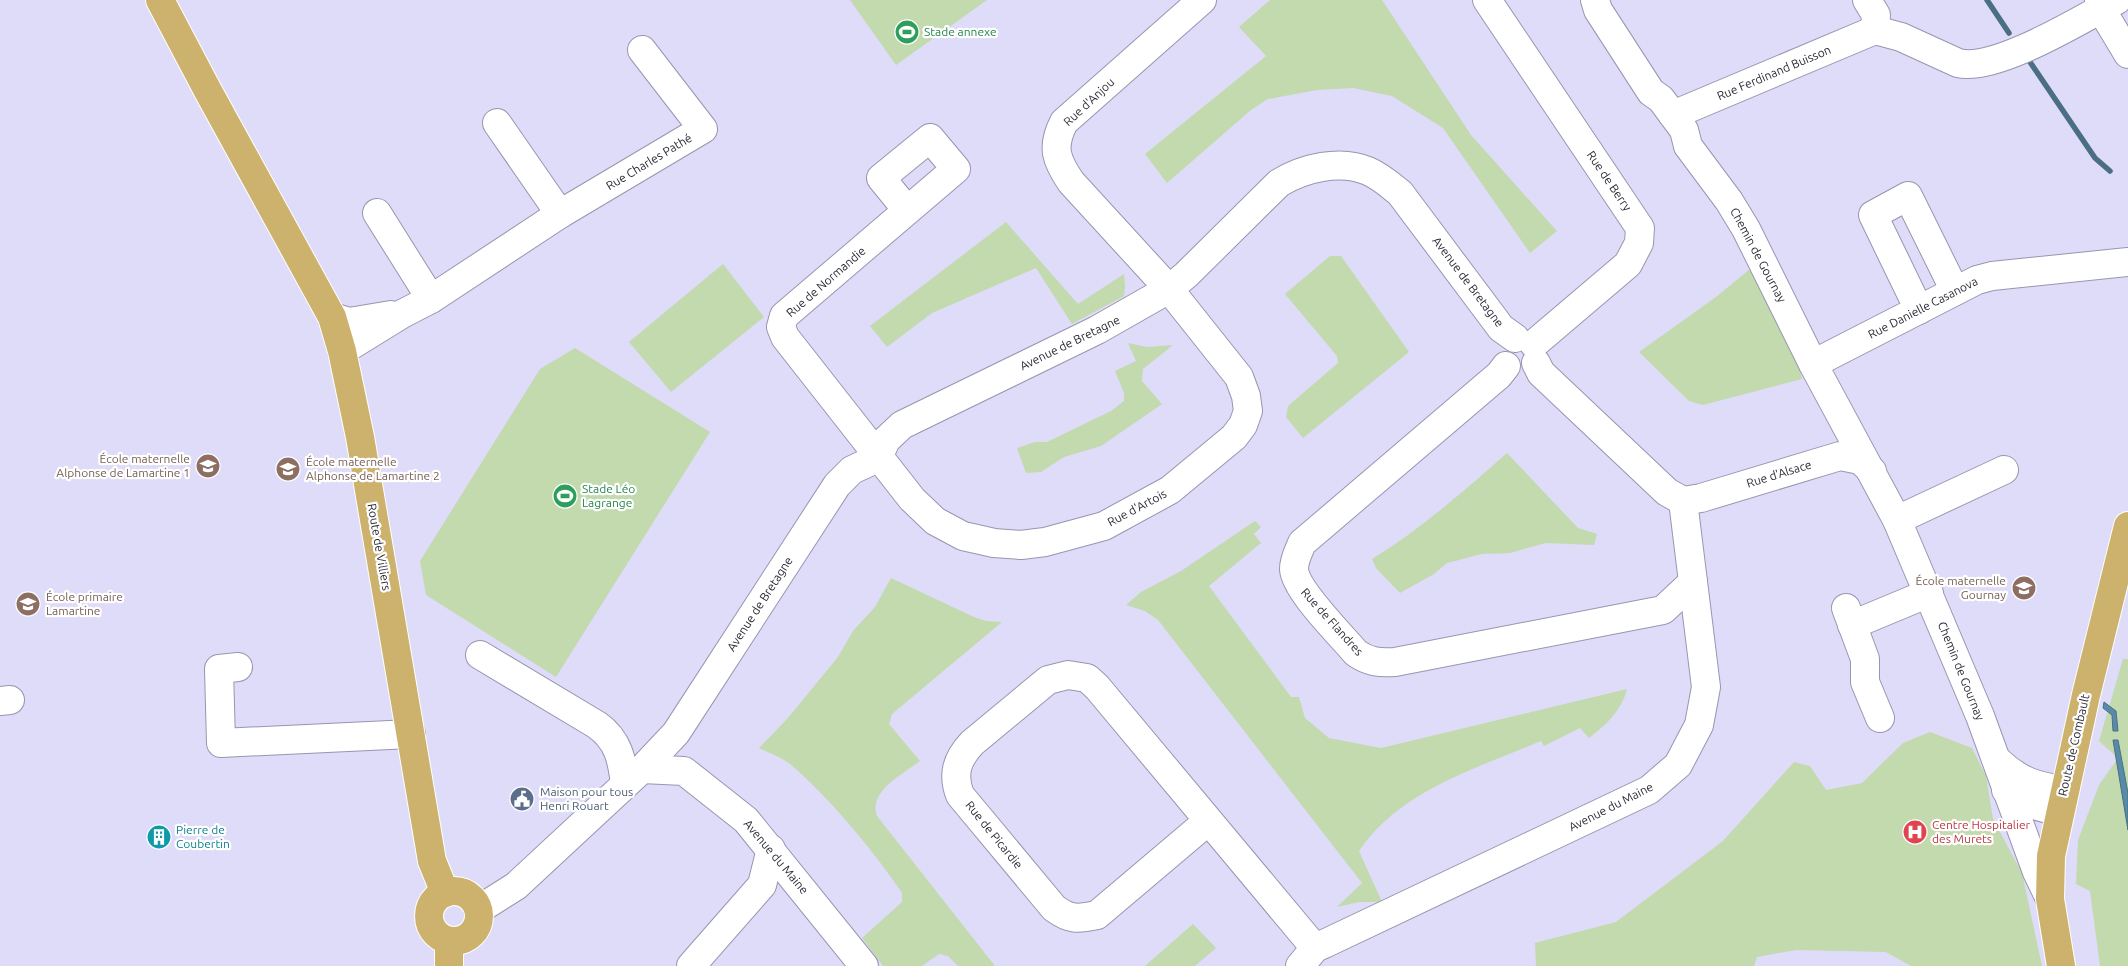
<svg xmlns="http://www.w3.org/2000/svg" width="2128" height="966" viewBox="0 0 2128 966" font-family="Ubuntu,sans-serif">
<rect width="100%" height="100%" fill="#dedcf8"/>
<!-- green -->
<g fill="#c2daae">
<path d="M850,0H987L896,65Z"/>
<path d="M1270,0H1382L1471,135L1557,231L1530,253L1443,128L1392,96L1353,88L1317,90L1268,99L1251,110L1167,183L1145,154L1266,56L1239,27Z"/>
<path d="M1006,222L1078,304L1124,274L1125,286L1124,296L1072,324L1036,268L932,313L887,347L870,326Z"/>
<path d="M1330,256H1341L1409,352L1303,438L1286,417L1288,406L1338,363L1337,356L1285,294Z"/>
<path d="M723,264L764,317L671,392L629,342Z"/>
<path d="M1750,269L1769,305L1776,323L1799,364L1802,379L1703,405L1689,401L1639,352L1716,297Z"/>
<path d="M1128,343L1147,347L1173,345L1143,369L1142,381L1162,404L1101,446L1064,457L1041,472L1026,473L1017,448L1035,442H1047L1111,411L1124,401V393L1115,371L1136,361Z"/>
<path d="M575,348L710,432L556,677L426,595L420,561L540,369Z"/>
<path d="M1507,453L1578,528L1597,534L1594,545L1546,543L1510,553L1482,554L1447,563L1434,574L1400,593L1376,568L1372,559C1421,529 1464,491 1507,453Z"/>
<path d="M1255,521L1261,527L1254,534L1261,543L1209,586L1291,697H1299L1305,718L1329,738L1381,748L1627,689C1622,710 1606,725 1589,738L1580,728L1544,746L1541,741C1477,768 1399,791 1359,851L1382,902H1359L1337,907L1362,883L1158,620L1145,611L1126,605L1141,592L1181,571Z"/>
<path d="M891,578L974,617L986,621L1002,622L892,714L889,724L920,761C903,774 868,791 877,816L995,966H958L948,956L939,954L922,966H883L862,938L902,902V893C874,851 828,796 790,764C781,757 769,753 759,748L788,718L838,657L853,631L875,607Z"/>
<path d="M2123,659H2128V966H2100L2090,891L2076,884L2078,840L2099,785L2118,758L2099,741Z"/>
<path d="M1930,732L1972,748L1986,776L1993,819L2022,873L2042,966H1911L1886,952L1796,950L1757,957L1754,966H1536L1535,943L1616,922L1723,841L1794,762L1810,766L1826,790L1862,783L1903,743Z"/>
<path d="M1193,924L1216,948L1195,966H1145Z"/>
</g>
<!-- water -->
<g fill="#588ba7" stroke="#4b6e85">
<path d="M2104,702L2116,711L2118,731H2113L2112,715L2103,708Z"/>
<path d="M2113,740H2118L2128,793V830Z"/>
</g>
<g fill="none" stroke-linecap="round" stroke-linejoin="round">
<!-- stream -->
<g stroke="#4b6e85" stroke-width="5.5">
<path d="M1987,0L2009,33"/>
<path d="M2030,62L2095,158L2110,171"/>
</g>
<defs>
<g id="minor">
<path d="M1487,0L1640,228L1639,243L1628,264L1534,344"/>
<path d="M1595,0L1598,10L1651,92L1661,99L1684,130L1688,146L1729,201L1746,229L1813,364L1897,520L1980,716L2037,872L2050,899"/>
<path d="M1867,0L1876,15L1875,30"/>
<path d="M2099,0L2101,9L2128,54"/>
<path d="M1875,30L1901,37L1958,63C1994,73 2084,18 2117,0"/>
<path d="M1673,115L1875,30"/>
<path d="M497,123L560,214"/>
<path d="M907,210L881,178L930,138L956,169L784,316L781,327L785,337L912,499L935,521L963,536L994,543L1021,545L1045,542L1104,526L1170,490L1234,437L1243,425L1248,411L1246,396L1239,377L1169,289L1071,182C1056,160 1051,147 1064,122L1202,0"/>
<path d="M377,213L431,299"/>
<path d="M1919,310L1873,215L1908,196L1955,291"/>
<path d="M332,317L349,322L391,315"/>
<path d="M342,351L402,314L431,299L560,214L703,129L642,50"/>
<path d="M1536,363L1541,373L1667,492L1683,501"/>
<path d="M1813,364L1977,280L1992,276L2128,262"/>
<path d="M1506,366L1499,375L1302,543C1299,551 1294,559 1294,569C1295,590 1341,635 1356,653C1369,662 1379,663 1395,662L1663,610L1693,582"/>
<path d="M1683,501L1701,498L1840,456L1860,460L1872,471"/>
<path d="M1897,520L2004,470"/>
<path d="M1846,608L1865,659V682L1880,718"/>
<path d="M1852,625L1929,593"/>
<path d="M480,655L597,725C618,740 622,759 625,784"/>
<path d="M238,667L219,669L221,743L411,734"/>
<path d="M0,701L10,700"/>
<path d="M1998,761C2020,782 2035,785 2064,791"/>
<path d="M642,769L684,771L746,820L864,966"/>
<path d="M2006,790L2019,801L2059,812"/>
<path d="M1208,821L1097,915C1078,919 1070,920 1054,908L960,795C952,774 957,759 972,743L1048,680L1068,675L1087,678L1097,687L1315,948"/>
<path d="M478,910L516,886L642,769L676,733L837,485L852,470L878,458L886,440L902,425L1097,330L1169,289L1186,275L1279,183C1304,168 1340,159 1368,171C1380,176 1390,185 1400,193L1501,328L1515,338"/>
<path d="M691,966L762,885L771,849"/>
<path d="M1300,966L1315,948L1324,944L1649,790L1678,765L1699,725L1706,687L1683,501"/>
</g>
<g id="major">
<path d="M160,0L208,91L332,317L342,351L360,437L432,861L445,893"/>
<circle cx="454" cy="916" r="25"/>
<path d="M449,941V966"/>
<path d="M2061,966L2050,899L2051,856L2086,695L2128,526"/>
</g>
</defs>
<!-- minor casing -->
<use href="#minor" stroke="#9895b0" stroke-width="30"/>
<!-- major casing -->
<use href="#major" stroke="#fff" stroke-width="30"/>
<!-- minor -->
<use href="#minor" stroke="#fff" stroke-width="28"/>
<!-- major -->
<use href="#major" stroke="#cdb26e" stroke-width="28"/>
</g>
<!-- icons -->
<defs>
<symbol id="stadium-disc" viewBox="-11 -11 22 22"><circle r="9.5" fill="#2e9e5b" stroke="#fff"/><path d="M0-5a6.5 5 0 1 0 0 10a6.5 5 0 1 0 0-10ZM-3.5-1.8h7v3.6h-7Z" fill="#fff"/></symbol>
<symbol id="school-disc" viewBox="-11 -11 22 22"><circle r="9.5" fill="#8d6e63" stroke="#fff"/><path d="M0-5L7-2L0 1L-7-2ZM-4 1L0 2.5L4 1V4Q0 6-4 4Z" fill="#fff"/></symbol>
<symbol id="civic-disc" viewBox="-11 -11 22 22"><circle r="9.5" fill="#5c6f8a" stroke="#fff"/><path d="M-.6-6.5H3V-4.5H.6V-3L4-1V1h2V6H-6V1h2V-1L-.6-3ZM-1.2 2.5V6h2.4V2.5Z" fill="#fff"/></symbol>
<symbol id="hospital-disc" viewBox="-11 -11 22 22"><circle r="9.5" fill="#e0444e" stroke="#fff"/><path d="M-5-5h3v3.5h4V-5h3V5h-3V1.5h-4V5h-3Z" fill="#fff"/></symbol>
<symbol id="building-disc" viewBox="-11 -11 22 22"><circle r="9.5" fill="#0f9aa8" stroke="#fff"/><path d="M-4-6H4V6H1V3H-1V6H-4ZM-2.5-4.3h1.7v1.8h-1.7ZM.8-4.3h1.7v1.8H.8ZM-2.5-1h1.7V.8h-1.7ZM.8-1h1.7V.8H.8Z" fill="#fff"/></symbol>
</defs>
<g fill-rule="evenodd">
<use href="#stadium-disc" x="893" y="18" width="28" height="28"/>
<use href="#school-disc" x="194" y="452" width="28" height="28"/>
<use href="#school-disc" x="274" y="455" width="28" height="28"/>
<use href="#stadium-disc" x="551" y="482" width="28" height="28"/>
<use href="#school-disc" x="2010" y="574" width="28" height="28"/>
<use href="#school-disc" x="14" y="590" width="28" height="28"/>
<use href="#civic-disc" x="508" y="785" width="28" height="28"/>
<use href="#hospital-disc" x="1901" y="818" width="28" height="28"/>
<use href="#building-disc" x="145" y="823" width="28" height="28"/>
</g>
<g text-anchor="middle" stroke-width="4.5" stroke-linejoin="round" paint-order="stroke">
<!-- leisure labels -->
<g font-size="12" fill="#27864d" stroke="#fff" text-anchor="start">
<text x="924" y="36">Stade annexe</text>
<text x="582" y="493">Stade Léo<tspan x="582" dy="14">Lagrange</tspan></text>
</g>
<!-- street labels -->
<g font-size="12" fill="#2c2b35" stroke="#fff">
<text transform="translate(1774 73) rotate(-23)" y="4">Rue Ferdinand Buisson</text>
<text transform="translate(1089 102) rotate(-43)" y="4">Rue d'Anjou</text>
<text transform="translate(649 162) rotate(-31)" y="4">Rue Charles Pathé</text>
<text transform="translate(1609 181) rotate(56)" y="4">Rue de Berry</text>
<text transform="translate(1758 255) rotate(62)" y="4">Chemin de Gournay</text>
<text transform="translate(826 282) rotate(-41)" y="4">Rue de Normandie</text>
<text transform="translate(1468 282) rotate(53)" y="4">Avenue de Bretagne</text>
<text transform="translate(1923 308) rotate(-27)" y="4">Rue Danielle Casanova</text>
<text transform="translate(1070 343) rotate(-26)" y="4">Avenue de Bretagne</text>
<text transform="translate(1779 474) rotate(-17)" y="4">Rue d'Alsace</text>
<text transform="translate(1137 508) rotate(-28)" y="4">Rue d'Artois</text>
<text transform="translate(379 547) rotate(80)" y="4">Route de Villiers</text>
<text transform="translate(760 604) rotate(-57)" y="4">Avenue de Bretagne</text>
<text transform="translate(1332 622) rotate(48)" y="4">Rue de Flandres</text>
<text transform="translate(1961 671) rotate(68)" y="4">Chemin de Gournay</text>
<text transform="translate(2074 745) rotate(-77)" y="4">Route de Combault</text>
<text transform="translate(1611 807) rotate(-27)" y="4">Avenue du Maine</text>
<text transform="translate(994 835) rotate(51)" y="4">Rue de Picardie</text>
<text transform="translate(776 857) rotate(50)" y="4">Avenue du Maine</text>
</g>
<!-- education labels -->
<g font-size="12" fill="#785e54" stroke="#fff" text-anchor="end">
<text x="190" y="463">École maternelle<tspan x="190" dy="14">Alphonse de Lamartine 1</tspan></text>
<text x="306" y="466" text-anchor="start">École maternelle<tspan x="306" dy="14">Alphonse de Lamartine 2</tspan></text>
<text x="2006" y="585">École maternelle<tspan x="2006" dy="14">Gournay</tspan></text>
<text x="46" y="601" text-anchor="start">École primaire<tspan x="46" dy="14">Lamartine</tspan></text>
</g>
<!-- service labels -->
<g font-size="12" fill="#4e5e75" stroke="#fff" text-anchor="start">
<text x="540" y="796">Maison pour tous<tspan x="540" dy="14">Henri Rouart</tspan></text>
</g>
<!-- health labels -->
<g font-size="12" fill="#be3a42" stroke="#fff" text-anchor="start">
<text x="1932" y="829">Centre Hospitalier<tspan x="1932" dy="14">des Murets</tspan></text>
</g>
<!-- culture labels -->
<g font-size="12" fill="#0d838f" stroke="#fff" text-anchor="start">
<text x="176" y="834">Pierre de<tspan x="176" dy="14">Coubertin</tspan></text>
</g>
</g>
</svg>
